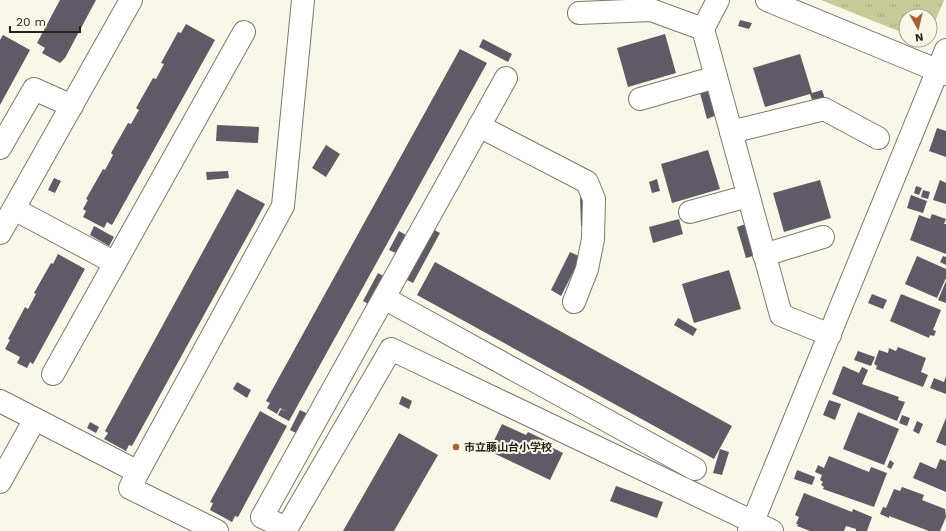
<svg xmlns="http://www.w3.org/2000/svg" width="946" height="531" viewBox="0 0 946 531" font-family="'Work Sans','Noto Sans JP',sans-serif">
<defs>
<pattern id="park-tufts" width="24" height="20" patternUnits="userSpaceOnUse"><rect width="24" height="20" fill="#c6cb98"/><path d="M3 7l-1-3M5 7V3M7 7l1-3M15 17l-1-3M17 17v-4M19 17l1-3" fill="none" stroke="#aaae83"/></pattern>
</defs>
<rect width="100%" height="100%" fill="#f9f7e8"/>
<!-- park -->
<path fill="url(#park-tufts)" d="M821,0H944L932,29L930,30V16H906V34Z"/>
<!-- building -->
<g fill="#5e5a66">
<path d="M60,0H96L65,58L60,63L42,53L45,48L37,43Z"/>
<path d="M740,20L752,23L749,29L738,26Z"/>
<path d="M186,24L215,40L112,225L107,222L104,228L83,217L86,211L83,209L88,200L86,199L103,169L105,170L113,155L111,153L128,123L131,124L139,110L136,108L153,78L156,79L164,64L161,63L178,32L181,33Z"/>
<path d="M665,34L676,73L628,87L617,48Z"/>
<path d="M3,35L30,50L0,105V40Z"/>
<path d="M483,39L512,54L508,62L479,47Z"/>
<path d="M460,49L487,63L289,421L278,415L281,409L288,412L280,408L277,414L267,408L270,403L266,401Z"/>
<path d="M800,54L812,93L822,90L825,99L813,103L810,94L765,107L753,68Z"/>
<path d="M710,90L717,115L707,119L700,93Z"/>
<path d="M217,125L259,127L258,143L216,141Z"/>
<path d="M937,128L946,131V157L929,151Z"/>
<path d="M326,145L340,154L326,177L312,168Z"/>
<path d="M708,150L720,189L672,203L661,164Z"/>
<path d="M228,171L229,178L207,180L206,172Z"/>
<path d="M54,178L61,181L55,193L48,190Z"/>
<path d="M657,179L660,191L652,193L649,182Z"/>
<path d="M820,180L831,218L784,232L773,193Z"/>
<path d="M940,180L946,183V204L933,200Z"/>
<path d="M916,186L922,188L919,195L914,193Z"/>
<path d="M237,189L265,204L132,446L129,445L126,451L104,439L108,433L105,431Z"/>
<path d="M923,190L930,192L928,199L921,197Z"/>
<path d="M580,195H587V226H581Z"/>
<path d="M911,195L927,201L923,213L907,208Z"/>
<path d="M932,214L946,219L944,224H946V254L910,240L919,215L930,219Z"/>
<path d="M679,219L683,234L653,243L649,227Z"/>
<path d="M746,224L756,255L746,258L737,227Z"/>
<path d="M94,226L114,237L109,246L90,235Z"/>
<path d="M431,228L440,233L413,283L405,279Z"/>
<path d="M399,231L406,235L396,253L389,250Z"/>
<path d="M570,252L581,257L561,296L551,290Z"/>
<path d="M58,254L85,269L33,364L30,362L27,368L17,363L20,357L5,349L10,340L8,339L25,307L28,309L36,294L34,293L51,263L53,264Z"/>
<path d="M917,256L946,269V278L937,298L905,284Z"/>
<path d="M943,256L946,257V265L940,262Z"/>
<path d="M435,262L732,426L714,459L417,295Z"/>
<path d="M729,270L741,309L694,323L682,284Z"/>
<path d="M378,273L385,277L370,305L363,301Z"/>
<path d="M946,281V303L938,300Z"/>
<path d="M872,294L887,300L883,309L868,303Z"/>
<path d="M901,294L941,310L933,330L936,331L934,336L930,335L929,338L890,321Z"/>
<path d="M678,318L697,329L693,336L674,325Z"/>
<path d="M898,347L926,358L921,372L928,375L923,387L876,369L877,366L874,364L879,350L888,353L889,348L896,351Z"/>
<path d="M858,351L875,357L871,366L854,360Z"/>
<path d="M843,366L859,373L862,367L868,370L862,384L899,397L898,400L905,402L897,421L832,394Z"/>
<path d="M946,376V394L930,388L934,378L944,382Z"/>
<path d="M237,382L251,390L247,398L233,389Z"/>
<path d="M402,396L412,401L409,409L399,404Z"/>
<path d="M829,400L841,404L835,420L823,415Z"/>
<path d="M300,410L310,415L300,435L290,430Z"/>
<path d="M260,411L287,426L238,517L235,516L232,522L210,510L213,503L210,502Z"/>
<path d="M858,412L899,429L884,465L843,449Z"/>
<path d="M902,415L910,418L907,426L899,423Z"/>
<path d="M946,418V446L936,442Z"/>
<path d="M917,421L923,424L919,434L913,431Z"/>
<path d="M90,422L99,427L96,433L87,428Z"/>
<path d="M502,424L526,435L528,432L547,441L545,444L563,453L550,480L489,451Z"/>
<path d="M399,433L438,455L394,531H343Z"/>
<path d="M720,449L729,452L722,475L713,473Z"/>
<path d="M829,456L869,472L871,467L887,473L874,507L823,489L824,487L821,485L823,482L820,480L822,475L815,472L818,465L824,468Z"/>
<path d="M940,459L946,461V492L913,478L920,462L936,469Z"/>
<path d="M890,460L894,463L891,469L887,467Z"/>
<path d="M797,470L815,477L812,485L794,479Z"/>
<path d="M616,486L663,502L657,518L610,501Z"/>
<path d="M902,487L924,495L922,500L945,509L946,517L940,531H929L889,516V518L880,514L883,507L886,508L894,489L900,491Z"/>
<path d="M804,493L852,512L853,509L872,517L867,531H856V529L846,526L844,531H810L797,526L798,524H796L799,517L795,515Z"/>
</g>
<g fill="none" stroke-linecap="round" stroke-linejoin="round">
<defs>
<g id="minor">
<path d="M718,0L703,29L781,315L830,335"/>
<path d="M767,0L946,74"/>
<path d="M579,13L651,10L703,29"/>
<path d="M640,99L716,77"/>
<path d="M479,126L587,182L594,199L593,239L587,269L574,302"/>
<path d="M731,132L824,109L878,138"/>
<path d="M0,148L34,89L72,106"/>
<path d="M14,209L115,263"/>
<path d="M690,212L748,196"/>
<path d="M0,233L131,0"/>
<path d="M764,255L823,237"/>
<path d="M384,298L695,469"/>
<path d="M53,374L244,32"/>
<path d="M0,401L138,472L130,488L217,531"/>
<path d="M138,472L283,206L303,0"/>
<path d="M0,482L35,419"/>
<path d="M287,528L262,517L506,78"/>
<path d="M285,531L391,349L772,531"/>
<path d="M749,531L946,50"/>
</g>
</defs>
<!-- minor casing -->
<use href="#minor" stroke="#7b796c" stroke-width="24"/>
<!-- minor -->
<use href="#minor" stroke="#fff" stroke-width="22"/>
</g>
<!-- markers -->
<circle fill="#a56231" stroke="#f9f7e8" stroke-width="1.5" cx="456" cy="447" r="4"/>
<g text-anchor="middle" stroke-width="4" stroke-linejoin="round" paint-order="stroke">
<!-- poi labels -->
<g font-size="11" font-weight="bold" fill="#23231d" stroke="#f9f7e8" text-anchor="start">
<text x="464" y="451">市立藤山台小学校</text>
</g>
</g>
<!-- north arrow -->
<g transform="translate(918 28) rotate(172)"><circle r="19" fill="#f9f7e8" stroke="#a3a297"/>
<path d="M0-3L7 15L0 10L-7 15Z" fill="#a56231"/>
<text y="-6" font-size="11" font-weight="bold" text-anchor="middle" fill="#23231d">N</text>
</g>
<!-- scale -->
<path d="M10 26v6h70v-6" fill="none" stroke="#23231d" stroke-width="2"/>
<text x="16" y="26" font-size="12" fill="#23231d" stroke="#f9f7e8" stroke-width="3" paint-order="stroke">20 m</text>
</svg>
